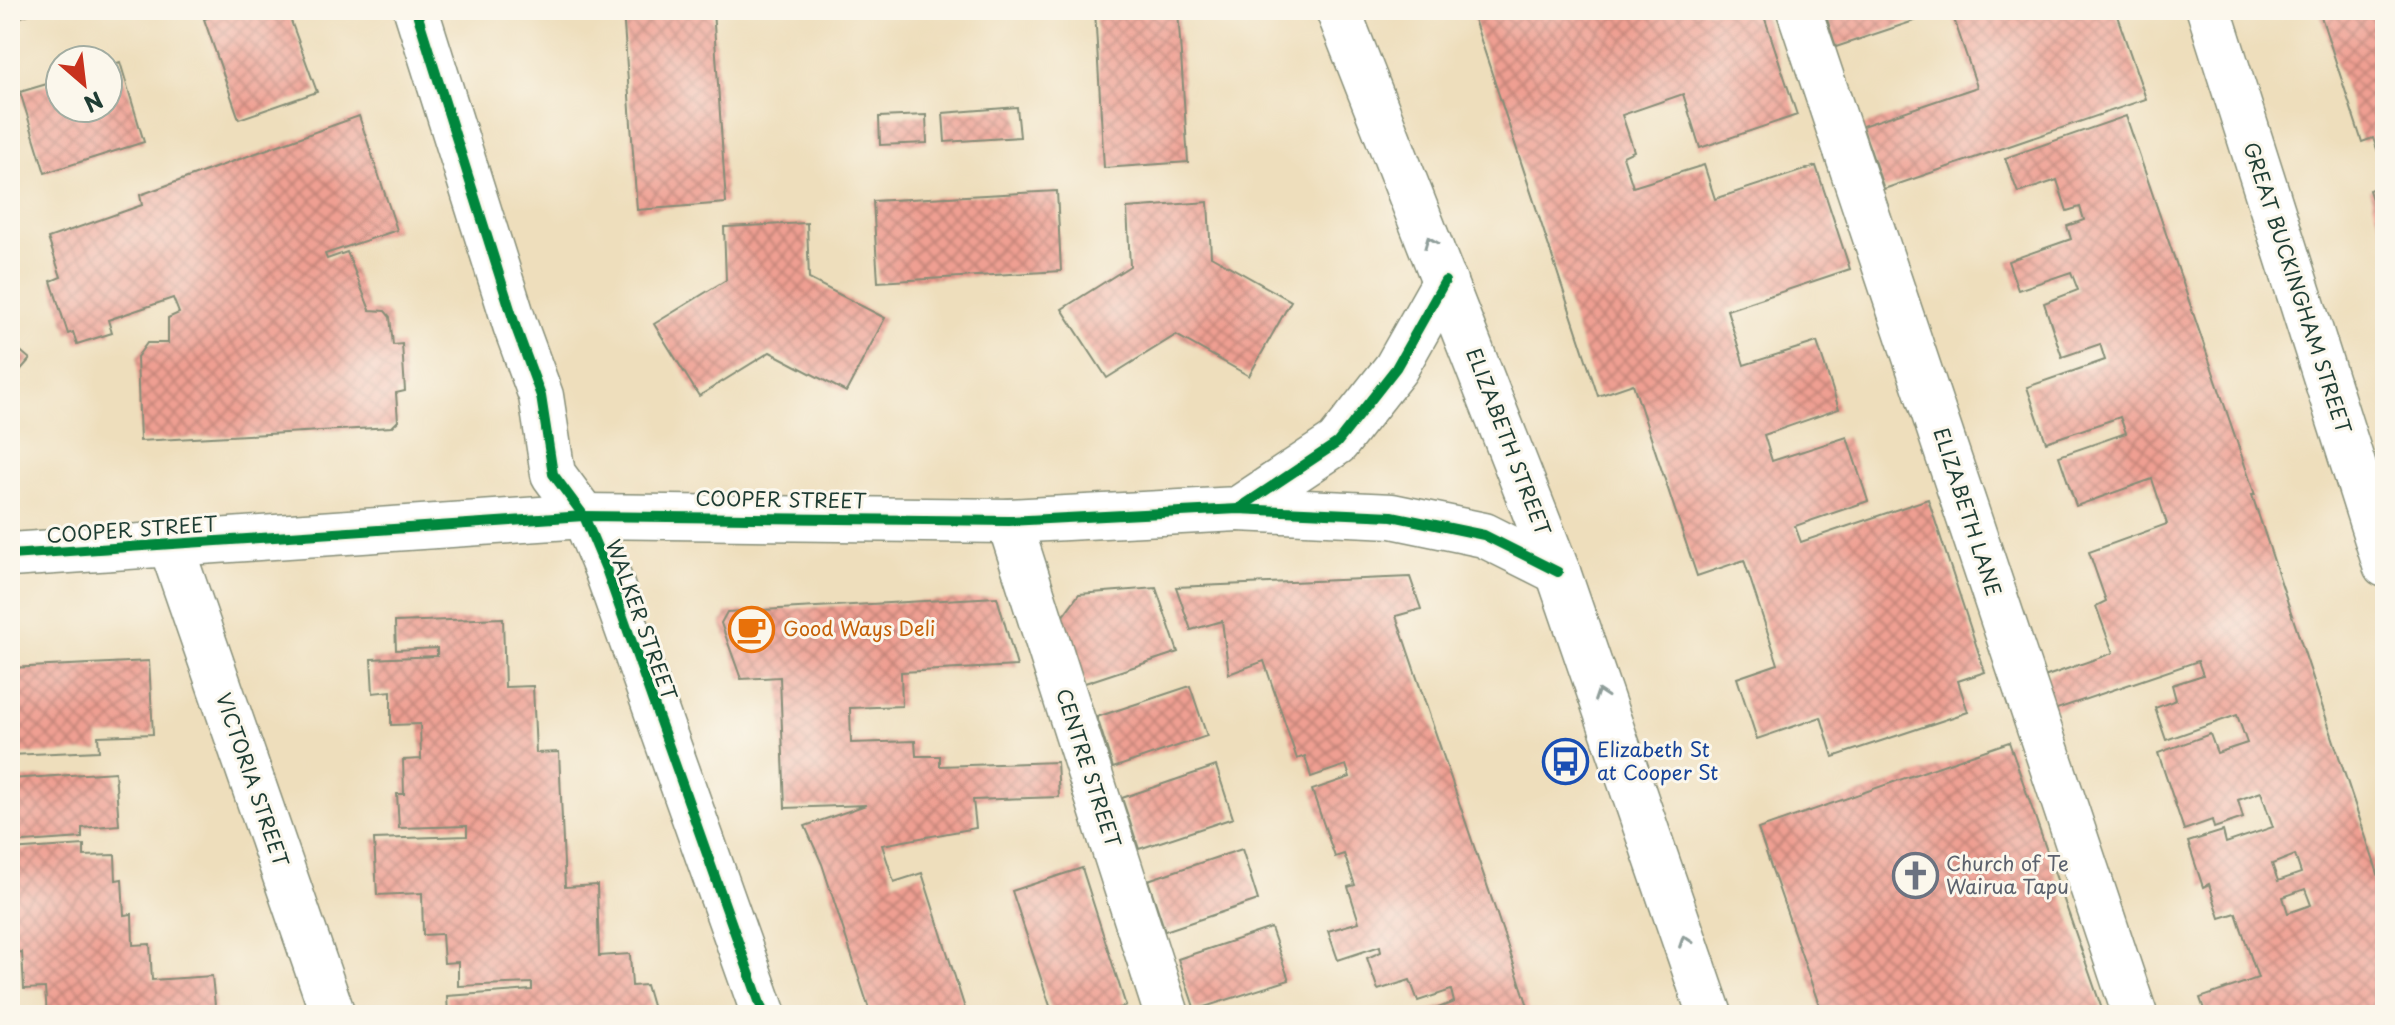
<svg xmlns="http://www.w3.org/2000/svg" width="2395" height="1025" viewBox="0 0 2395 1025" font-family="'Playpen Sans',sans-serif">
<defs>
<pattern id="building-cross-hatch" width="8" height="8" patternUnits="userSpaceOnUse" patternTransform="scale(2)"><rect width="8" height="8" fill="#ef9f92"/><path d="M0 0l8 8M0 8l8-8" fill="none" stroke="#c18378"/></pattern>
</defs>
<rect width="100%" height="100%" fill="#fbf7ec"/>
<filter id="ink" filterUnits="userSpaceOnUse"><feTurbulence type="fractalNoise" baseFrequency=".0125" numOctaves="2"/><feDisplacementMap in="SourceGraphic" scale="16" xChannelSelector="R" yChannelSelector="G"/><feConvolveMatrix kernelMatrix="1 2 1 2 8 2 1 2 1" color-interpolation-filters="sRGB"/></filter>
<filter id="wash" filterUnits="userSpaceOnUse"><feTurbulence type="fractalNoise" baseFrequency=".006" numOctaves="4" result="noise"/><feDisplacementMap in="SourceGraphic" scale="32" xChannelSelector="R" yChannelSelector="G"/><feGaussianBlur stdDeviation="1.8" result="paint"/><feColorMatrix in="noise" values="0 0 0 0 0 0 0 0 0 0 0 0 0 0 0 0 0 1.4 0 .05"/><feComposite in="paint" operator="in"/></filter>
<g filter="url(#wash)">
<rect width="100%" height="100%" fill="#eedebc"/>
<g id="blocks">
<!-- building -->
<g fill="url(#building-cross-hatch)" fill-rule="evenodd">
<path d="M10,10H40L10,21Z"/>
<path d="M229,10H287L317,92L239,119L204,19Z"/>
<path d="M623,10H713L726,203L637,210Z"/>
<path d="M1095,10H1178L1188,162L1104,168Z"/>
<path d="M1471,10H1762L1797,115L1700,148L1683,94L1622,115L1634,151L1623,156L1633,187L1704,165L1715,199L1816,166L1850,269L1727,310L1744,365L1817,342L1839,409L1764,435L1772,461L1847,437L1868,501L1795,526L1801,542L1928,499L1985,672L1958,681L1968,712L1833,757L1821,717L1757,739L1737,678L1778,664L1744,560L1697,576L1633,384L1598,396Z"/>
<path d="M1824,10H1944V11L1836,47Z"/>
<path d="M1951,10H2115L2146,99L1884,189L1862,126L1977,87Z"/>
<path d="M2319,10H2385V172L2373,138L2362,142Z"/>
<path d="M120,62L144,142L45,173L20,92L60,80V108H108V66Z"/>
<path d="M1017,107L1020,137L945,142L943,113Z"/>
<path d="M926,115L927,143L880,145L879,117Z"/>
<path d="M359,116L397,230L325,254L327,259L347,252L370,310L385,311L390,317L393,345L402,344L405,391L396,393L398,421L392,427L140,441L137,357L147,343H168V318L179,313L173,298L108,320L112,333L77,344L73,332L68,334L51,281L61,277L48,238L142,205L140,195Z"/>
<path d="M2126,116L2255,495H2252L2385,895V1015H2206L2200,998L2258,978L2236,913L2220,918L2209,884L2203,887L2188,842L2223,831L2226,843L2273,827L2261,792L2238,800L2243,818L2214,828L2212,820L2184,830L2158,753L2210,734L2217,753L2247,743L2237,715L2166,740L2155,708L2176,700L2172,685L2203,675L2198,661L2054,710L2044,677L2113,653L2096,606L2106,601L2089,552L2167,524L2152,479L2076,506L2059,456L2126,433L2120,417L2046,442L2027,387L2105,360L2100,344L2062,357L2044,303L2078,290L2071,272L2018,290L2008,261L2071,239L2067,226L2084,220L2080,207L2067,211L2057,180L2018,193L2005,158ZM2295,855L2301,873L2278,881L2272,864ZM2305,889L2311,905L2288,913L2283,897Z"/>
<path d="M2385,184V237H2384L2369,190Z"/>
<path d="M1057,191L1061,271L878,282L873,201Z"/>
<path d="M1208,202L1211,256L1291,301L1249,376L1176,335L1107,378L1062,309L1130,266L1127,208Z"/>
<path d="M807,223L809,279L885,318L846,392L770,352L699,396L654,324L726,280L724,227Z"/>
<path d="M10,342L30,359L10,382Z"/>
<path d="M1410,577L1421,609L1396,616L1531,1015H1419L1454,1002L1451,990L1418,1001L1410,980L1378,990L1367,958L1381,952L1380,946L1338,960L1328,931L1359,922L1348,887L1355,885L1344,854L1335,857L1312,790L1350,777L1346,765L1311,777L1305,756L1297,759L1264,661L1229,674L1222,621L1191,630L1176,587Z"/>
<path d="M1156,588L1178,652L1085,683L1060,620L1079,594Z"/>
<path d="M997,597L1017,666L901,672L902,706L850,708L851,743L915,741L916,756H940V766L1057,762L1059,797L973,800L976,828L882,845L894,882L922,873L967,1015H871L822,864L805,826L866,805L785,808L780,677L741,679L721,623L727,612Z"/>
<path d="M503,618L505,687L533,686L536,753L559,752L565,887L597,885L599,956L630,954L632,986L646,985L652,1006L648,1015H448L447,996L532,990V983L458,986V962L444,963L442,934L423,935L422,893L377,895L374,839L467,836V826L399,828L397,794H404L403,760L421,759L420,724L391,725V691L373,693L371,659L437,656V648L396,650L395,622Z"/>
<path d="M149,661L153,734L98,736L99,751L10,755V668Z"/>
<path d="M1190,686L1207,736L1113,768L1097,717Z"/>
<path d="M2009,742L2104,1015H1802L1820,1008L1758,829Z"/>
<path d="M1216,766L1233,818L1139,849L1122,798Z"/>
<path d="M115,772L119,825L82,828V838L10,843V779Z"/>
<path d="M84,845V856L115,855L116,880L122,879L124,915L132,914L133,945L150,944L152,980L212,976L216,1015H47L45,988L24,989L22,952L10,953V850Z"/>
<path d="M1242,849L1258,900L1165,931L1148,880Z"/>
<path d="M1082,868L1126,1006L1100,1015H1053L1012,891Z"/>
<path d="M1271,928L1289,980L1195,1010L1178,959Z"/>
</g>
</g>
</g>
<g filter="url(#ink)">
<use href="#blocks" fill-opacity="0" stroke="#868e78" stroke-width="2"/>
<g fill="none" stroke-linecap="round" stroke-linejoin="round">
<defs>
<g id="minor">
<path d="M416,10L515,325L541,396L553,474L584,516L606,569L764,1015"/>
<path d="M1799,10L2135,1015"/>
<path d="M2209,10L2385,565"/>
<path d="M1009,521L1167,1015"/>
<path d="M171,546L333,1015"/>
<path d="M10,555L584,516L1009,521L1238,509L1337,443L1396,368L1445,281"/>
</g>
<g id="major">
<path d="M1338,10L1558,572L1710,1015"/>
<path d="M1238,509L1392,516L1484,535L1558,572"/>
</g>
</defs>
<!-- minor casing -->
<use href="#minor" stroke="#868e78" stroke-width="47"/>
<!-- major casing -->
<use href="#major" stroke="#868e78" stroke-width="47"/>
<!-- minor -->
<use href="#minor" stroke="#fff" stroke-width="44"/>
<!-- major -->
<use href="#major" stroke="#fff" stroke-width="44"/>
<defs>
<g id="cycleway">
<path d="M416,10L515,325L541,396L553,474L584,516L606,569L764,1015"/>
<path d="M1238,509L1337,443L1396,368L1445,281"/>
<path d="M10,555L584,516L1009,521L1238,509L1392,516L1484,535L1558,572"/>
</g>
</defs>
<!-- cycleway casing -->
<use href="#cycleway" stroke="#fbf7ec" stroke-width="15"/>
<!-- cycleway -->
<use href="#cycleway" stroke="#00873e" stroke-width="10"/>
</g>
<!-- one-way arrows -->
<defs><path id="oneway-chevron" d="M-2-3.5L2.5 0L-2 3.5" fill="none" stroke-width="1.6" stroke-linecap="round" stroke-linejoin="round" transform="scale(2)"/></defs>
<g stroke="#8f9e9a">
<use href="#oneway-chevron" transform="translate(1430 242) rotate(-112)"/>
<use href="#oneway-chevron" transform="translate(1600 695) rotate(-109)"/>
<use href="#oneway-chevron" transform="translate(1685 941) rotate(-109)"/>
</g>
</g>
<!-- icons -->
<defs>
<symbol id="cafe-ring" viewBox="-11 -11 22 22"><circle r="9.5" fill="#fbf7ec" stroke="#e8710a" stroke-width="1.5"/><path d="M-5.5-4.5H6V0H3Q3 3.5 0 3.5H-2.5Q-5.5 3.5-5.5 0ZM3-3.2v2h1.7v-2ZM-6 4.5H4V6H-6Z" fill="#e8710a"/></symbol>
<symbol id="bus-ring" viewBox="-11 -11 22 22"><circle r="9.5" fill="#fbf7ec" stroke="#1a4fb4" stroke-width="1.5"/><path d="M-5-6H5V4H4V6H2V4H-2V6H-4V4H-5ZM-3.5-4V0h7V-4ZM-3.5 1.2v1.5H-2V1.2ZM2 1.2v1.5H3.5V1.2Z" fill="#1a4fb4"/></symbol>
<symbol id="church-ring" viewBox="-11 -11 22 22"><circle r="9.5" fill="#fbf7ec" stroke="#6b7280" stroke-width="1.5"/><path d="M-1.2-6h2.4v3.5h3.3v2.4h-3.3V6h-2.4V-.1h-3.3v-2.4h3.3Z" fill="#6b7280"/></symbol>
</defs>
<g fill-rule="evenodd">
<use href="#cafe-ring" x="726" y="604" width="51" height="51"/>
<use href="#bus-ring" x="1540" y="736" width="51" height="51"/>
<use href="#church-ring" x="1890" y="850" width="51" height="51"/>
</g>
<g text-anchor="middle" stroke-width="6" stroke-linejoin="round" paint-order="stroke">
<!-- street labels -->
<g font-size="20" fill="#1f3d34" stroke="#fbf7ec">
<text transform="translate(2297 288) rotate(72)" y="7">GREAT BUCKINGHAM STREET</text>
<text transform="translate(1508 442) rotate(69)" y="7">ELIZABETH STREET</text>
<text transform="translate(781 500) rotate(1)" y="7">COOPER STREET</text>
<text transform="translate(1967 512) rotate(72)" y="7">ELIZABETH LANE</text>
<text transform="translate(132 530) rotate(-4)" y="7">COOPER STREET</text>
<text transform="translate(641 620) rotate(70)" y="7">WALKER STREET</text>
<text transform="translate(1088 768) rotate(72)" y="7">CENTRE STREET</text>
<text transform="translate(252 780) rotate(71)" y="7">VICTORIA STREET</text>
</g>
<!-- food labels -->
<g font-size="20" fill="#c56008" stroke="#fbf7ec" text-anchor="start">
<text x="783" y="636">Good Ways Deli</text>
</g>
<!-- transit labels -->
<g font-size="20" fill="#164399" stroke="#fbf7ec" text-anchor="start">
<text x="1597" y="757">Elizabeth St<tspan x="1597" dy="23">at Cooper St</tspan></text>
</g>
<!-- worship labels -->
<g font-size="20" fill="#5b616d" stroke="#fbf7ec" text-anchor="start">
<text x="1946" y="871">Church of Te<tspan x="1946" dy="23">Wairua Tapu</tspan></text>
</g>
</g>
<!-- margin -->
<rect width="2395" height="1025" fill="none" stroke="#fbf7ec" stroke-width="40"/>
<!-- north arrow -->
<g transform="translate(84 84) rotate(152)"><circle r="38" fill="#fbf7ec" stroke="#a3ada2" stroke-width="2"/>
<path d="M0-6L14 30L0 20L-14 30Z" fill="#c8321e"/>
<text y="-12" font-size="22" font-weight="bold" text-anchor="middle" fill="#1f3d34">N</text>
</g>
</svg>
